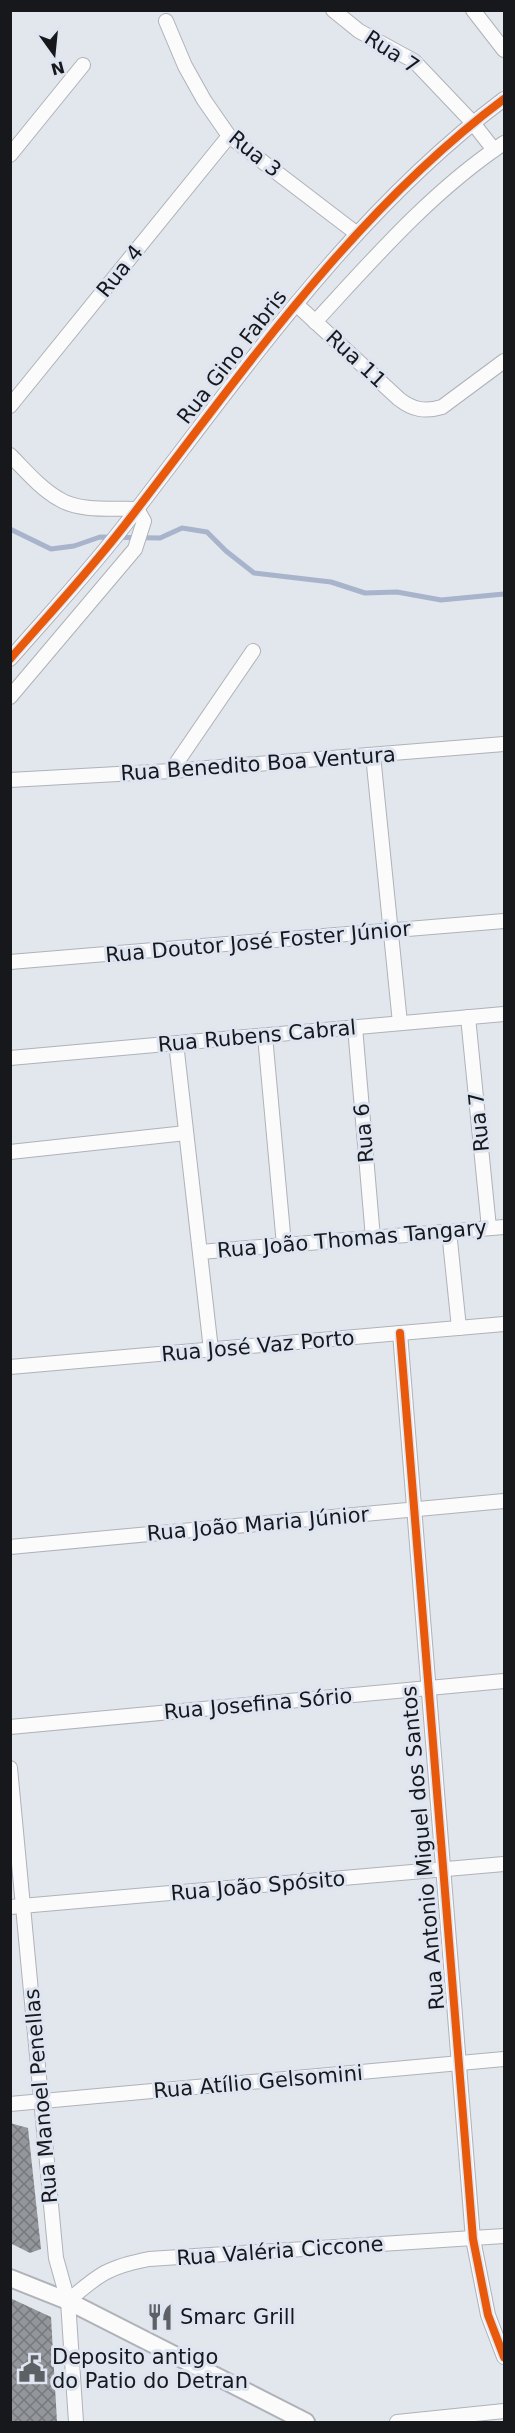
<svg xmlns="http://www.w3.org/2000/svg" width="515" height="2433" viewBox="0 0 515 2433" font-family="'DejaVu Sans',sans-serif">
<defs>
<pattern id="building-cross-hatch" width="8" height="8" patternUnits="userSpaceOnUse" patternTransform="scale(1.5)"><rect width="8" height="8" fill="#93969a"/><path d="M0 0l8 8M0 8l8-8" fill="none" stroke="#77797d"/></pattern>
</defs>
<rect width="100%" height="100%" fill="#e2e6ed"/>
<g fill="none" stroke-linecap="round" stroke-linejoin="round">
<!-- stream -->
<path stroke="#a8b4cb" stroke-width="5" d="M10,529L51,549L74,546L100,537L160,538L182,528L207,532L226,551L254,573L331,582L365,593L397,592L441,600L504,594"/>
</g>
<!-- building -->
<g fill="url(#building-cross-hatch)">
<path d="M10,2123L28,2128L41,2249L30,2253L10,2243Z"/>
<path d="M10,2298L51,2317L57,2422H10Z"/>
</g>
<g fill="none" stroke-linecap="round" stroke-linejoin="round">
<defs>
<g id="minor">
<path d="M333,10L359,31L414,61L473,123L494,150"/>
<path d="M473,10L504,50"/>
<path d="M166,21L185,66L204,100L229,136L356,233"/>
<path d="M10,155L83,65"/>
<path d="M296,304L399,399C413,410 425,412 442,407L504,361"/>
<path d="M315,322C374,258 431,192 504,143"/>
<path d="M10,406L229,136"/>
<path d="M10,455C26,471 40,488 59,499C80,512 113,508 137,509L144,521L135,549L10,697"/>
<path d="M10,659C51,612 94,566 131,517C245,369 353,212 504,99"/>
<path d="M373,755L400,1023"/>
<path d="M171,771L253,651"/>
<path d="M10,780L171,771L504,744"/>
<path d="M10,962L504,921"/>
<path d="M468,1017L489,1228"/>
<path d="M355,1027L373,1238"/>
<path d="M265,1036L284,1245"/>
<path d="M176,1043L211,1350"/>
<path d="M10,1058L504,1014"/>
<path d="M10,1152L186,1133"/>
<path d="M449,1231L459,1328"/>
<path d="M200,1252L504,1227"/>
<path d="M400,1333L473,2239L488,2315L504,2357"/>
<path d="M10,1367L504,1324"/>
<path d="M10,1547L504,1501"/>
<path d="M10,1727L504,1681"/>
<path d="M10,1768L56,2258L68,2301L76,2422"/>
<path d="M10,1907L504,1864"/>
<path d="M10,2104L504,2059"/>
<path d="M68,2301C99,2274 108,2267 149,2259L504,2236"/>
<path d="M397,2422L504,2411"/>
</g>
<path id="tertiary" d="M10,2278L68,2301L306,2422"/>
</defs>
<!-- minor casing -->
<use href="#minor" stroke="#afb2b7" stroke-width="16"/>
<!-- tertiary casing -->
<use href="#tertiary" stroke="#afb2b7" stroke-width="20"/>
<!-- minor -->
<use href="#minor" stroke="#fbfbfc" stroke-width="14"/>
<!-- tertiary -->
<use href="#tertiary" stroke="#fbfbfc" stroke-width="16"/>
<defs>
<g id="cycleway">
<path d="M10,659C51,612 94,566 131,517C245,369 353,212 504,99"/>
<path d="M400,1333L473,2239L488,2315L504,2357"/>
</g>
</defs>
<!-- cycleway casing -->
<use href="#cycleway" stroke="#dee5f1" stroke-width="11"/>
<!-- cycleway -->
<use href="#cycleway" stroke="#e8590c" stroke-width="8"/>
</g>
<!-- icons -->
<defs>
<symbol id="restaurant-bare" viewBox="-9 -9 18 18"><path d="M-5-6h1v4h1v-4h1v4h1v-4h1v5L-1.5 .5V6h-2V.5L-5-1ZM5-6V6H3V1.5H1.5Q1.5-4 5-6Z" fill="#5d6065" stroke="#dee5f1" stroke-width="2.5" paint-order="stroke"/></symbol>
<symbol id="civic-bare" viewBox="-9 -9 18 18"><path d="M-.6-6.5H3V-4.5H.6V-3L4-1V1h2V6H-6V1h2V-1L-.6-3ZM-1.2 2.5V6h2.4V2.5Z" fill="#5d6065" stroke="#dee5f1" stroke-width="2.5" paint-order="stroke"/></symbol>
</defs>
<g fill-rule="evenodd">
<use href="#restaurant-bare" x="141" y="2298" width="38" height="38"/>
<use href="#civic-bare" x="13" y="2350" width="38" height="38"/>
</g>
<g text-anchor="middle" stroke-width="6" stroke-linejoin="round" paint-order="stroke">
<!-- street labels -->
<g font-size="21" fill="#16181c" stroke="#dee5f1">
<text transform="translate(392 52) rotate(33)" y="7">Rua 7</text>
<text transform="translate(255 154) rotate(39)" y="7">Rua 3</text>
<text transform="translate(120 271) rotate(-51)" y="7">Rua 4</text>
<text transform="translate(232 357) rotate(-52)" y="7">Rua Gino Fabris</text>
<text transform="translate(356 359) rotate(43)" y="7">Rua 11</text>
<text transform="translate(258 764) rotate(-4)" y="7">Rua Benedito Boa Ventura</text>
<text transform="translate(258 942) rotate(-5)" y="7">Rua Doutor José Foster Júnior</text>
<text transform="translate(257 1036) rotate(-5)" y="7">Rua Rubens Cabral</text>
<text transform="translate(479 1122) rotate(-96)" y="7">Rua 7</text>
<text transform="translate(364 1133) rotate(-95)" y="7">Rua 6</text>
<text transform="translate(352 1239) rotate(-5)" y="7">Rua João Thomas Tangary</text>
<text transform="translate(258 1346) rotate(-5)" y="7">Rua José Vaz Porto</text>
<text transform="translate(258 1524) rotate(-5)" y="7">Rua João Maria Júnior</text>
<text transform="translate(258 1704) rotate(-5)" y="7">Rua Josefina Sório</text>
<text transform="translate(423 1848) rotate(-95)" y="7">Rua Antonio Miguel dos Santos</text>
<text transform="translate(258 1886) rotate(-5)" y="7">Rua João Spósito</text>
<text transform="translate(258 2082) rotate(-5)" y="7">Rua Atílio Gelsomini</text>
<text transform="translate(41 2096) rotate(-95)" y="7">Rua Manoel Penellas</text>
<text transform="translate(280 2251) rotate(-4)" y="7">Rua Valéria Ciccone</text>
</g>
<!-- poi labels -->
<g font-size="21" fill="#16181c" stroke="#dee5f1" text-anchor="start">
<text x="180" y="2324">Smarc Grill</text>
<text x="52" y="2364">Deposito antigo<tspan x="52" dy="24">do Patio do Detran</tspan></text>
</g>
</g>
<!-- border -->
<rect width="515" height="2433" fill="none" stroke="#16181c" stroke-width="24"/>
<!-- north arrow -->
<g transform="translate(54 54) rotate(165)" stroke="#dee5f1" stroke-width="4.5" paint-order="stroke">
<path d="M0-4.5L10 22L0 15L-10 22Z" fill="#16181c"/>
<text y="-9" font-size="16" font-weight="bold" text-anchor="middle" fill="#16181c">N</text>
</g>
</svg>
